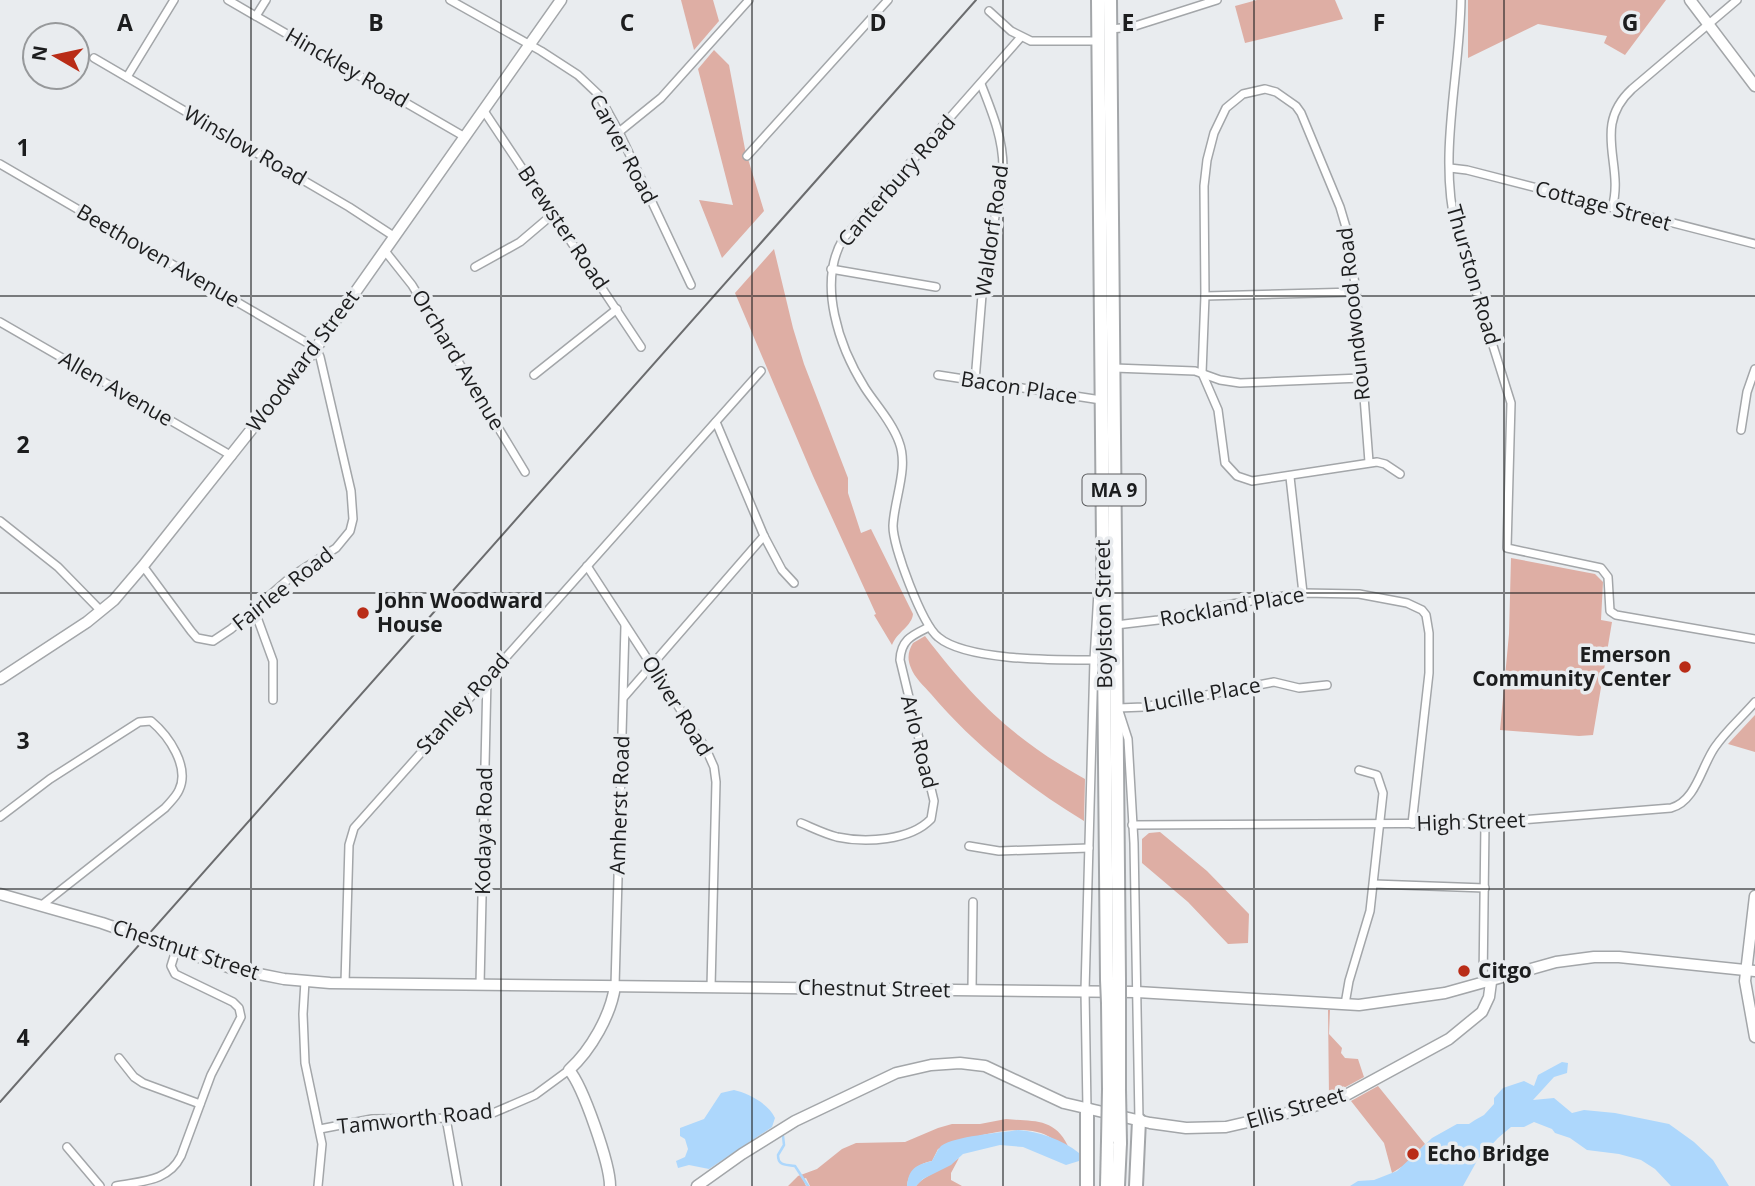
<svg xmlns="http://www.w3.org/2000/svg" width="1755" height="1186" viewBox="0 0 1755 1186" font-family="'Open Sans',sans-serif">
<rect width="100%" height="100%" fill="#e9ecef"/>
<!-- green -->
<g fill="#deaea4">
<path d="M681,0H713L719,21L694,50Z"/>
<path d="M1257,0H1335L1343,19L1245,43L1235,6Z"/>
<path d="M1468,0H1666L1625,55L1604,43L1607,36L1538,24L1468,58Z"/>
<path d="M714,50L729,65L745,149L764,211L722,258L699,200L733,205L698,69Z"/>
<path d="M774,249L793,328L804,364L848,478V493L861,533L871,529L913,614C912,626 897,632 892,645L874,615L876,614L813,476L735,293Z"/>
<path d="M1511,558L1595,574L1603,582L1601,620L1612,622L1593,735L1579,736L1500,730L1509,634Z"/>
<path d="M925,636C975,701 1013,739 1085,779L1084,821C1027,786 974,745 931,694C924,686 914,677 911,668C907,659 908,651 913,643Z"/>
<path d="M1755,715V752L1728,744Z"/>
<path d="M1160,832L1207,871L1249,914L1248,943L1228,944L1188,902L1142,863V839L1149,833Z"/>
<path d="M1328,1010H1330L1329,1034L1342,1048L1341,1053L1345,1058L1358,1059L1364,1077L1329,1096Z"/>
<path d="M1378,1086L1425,1144L1406,1164L1392,1173L1384,1143L1351,1101Z"/>
<path d="M1006,1119C1033,1122 1054,1117 1068,1146C1057,1143 1048,1134 1037,1132C1006,1125 967,1139 938,1149L932,1161C918,1164 909,1170 907,1186H810L806,1178L803,1179L806,1186H788L798,1176L817,1169L842,1149L856,1143L905,1142L938,1128L952,1124H980Z"/>
<path d="M959,1158L951,1173V1180L962,1186H916C924,1175 946,1168 959,1158Z"/>
</g>
<!-- water -->
<g fill="#add7fc">
<path d="M1562,1062L1568,1063L1567,1073L1554,1077L1533,1100L1554,1098L1572,1113L1584,1110L1615,1113L1669,1124L1694,1142L1713,1160L1729,1186H1671L1655,1169L1641,1160L1619,1154L1587,1150L1570,1138L1555,1133L1552,1129L1534,1122L1524,1127H1511L1498,1138L1478,1159L1463,1186H1350L1358,1181L1374,1180L1397,1171L1432,1138L1457,1124H1469L1475,1120L1484,1115L1494,1104V1098L1503,1088L1524,1081L1534,1086L1538,1075Z"/>
<path d="M734,1090C748,1093 769,1104 775,1118L772,1127L709,1169L689,1165L678,1168L676,1161L685,1157L688,1149L685,1139L680,1136V1128L704,1119L721,1093Z"/>
<path d="M1018,1130C1038,1131 1063,1140 1079,1153V1161L1066,1165L1023,1147L1000,1145L963,1154L951,1165L923,1179L916,1186H907C909,1168 916,1165 932,1161C935,1156 937,1150 941,1146C955,1136 999,1133 1018,1130Z"/>
</g>
<g fill="none" stroke-linecap="round" stroke-linejoin="round">
<!-- stream -->
<path stroke="#add7fc" stroke-width="2.5" d="M783,1136L784,1145L778,1155C778,1167 787,1164 795,1166L808,1186"/>
<defs>
<g id="street">
<path d="M228,0L465,137"/>
<path d="M450,0L541,51L578,75L598,94L619,132L691,285"/>
<path d="M1461,0C1460,74 1438,155 1456,228L1511,403L1507,548L1601,568L1608,577L1610,611L1616,615L1755,639"/>
<path d="M989,11L1011,31L1031,41H1099"/>
<path d="M256,16L266,0"/>
<path d="M1110,29L1132,27L1217,0"/>
<path d="M1021,37L843,239C817,283 839,347 865,388C876,405 892,422 899,442C909,468 894,499 893,526C893,547 922,624 938,637C966,661 1057,660 1094,660"/>
<path d="M94,58L349,207L395,237"/>
<path d="M127,77L174,0"/>
<path d="M484,111L641,347"/>
<path d="M619,132L661,98L749,0"/>
<path d="M747,156L888,0"/>
<path d="M0,164L316,348L320,357L351,491L353,519L350,531L336,548L292,576L231,629L213,641L197,638L191,631L143,566"/>
<path d="M1450,168L1467,170L1755,244"/>
<path d="M1612,208C1625,165 1591,127 1632,89L1737,0"/>
<path d="M385,251L412,285L525,472"/>
<path d="M475,267L520,242L553,214"/>
<path d="M831,269L936,287"/>
<path d="M1205,296L1356,292"/>
<path d="M0,322L232,456"/>
<path d="M1114,368L1195,371L1220,380L1240,383L1361,378"/>
<path d="M534,375L617,309"/>
<path d="M938,375L1101,400"/>
<path d="M975,381L982,295L1003,168C1003,138 992,112 981,84"/>
<path d="M716,422L764,536L782,570L794,583"/>
<path d="M1741,430L1747,392L1755,369"/>
<path d="M1369,462L1356,292L1348,234L1340,207L1301,113L1296,106L1276,92L1265,89L1243,94L1226,108L1214,133L1207,160L1204,186L1205,296L1202,373L1218,410L1225,463L1237,476L1252,481L1377,462L1385,464L1400,474"/>
<path d="M1290,477L1303,593"/>
<path d="M0,521L58,567L101,611"/>
<path d="M587,566L706,749L714,767L716,782L711,987"/>
<path d="M254,609L273,661V700"/>
<path d="M1116,625L1158,620L1232,604L1303,593L1359,594L1407,603L1422,610L1426,615L1429,633V673L1412,824"/>
<path d="M624,697L764,536"/>
<path d="M0,817L50,779L139,722L151,721C169,736 190,767 179,790C176,797 170,802 165,808L42,905"/>
<path d="M801,823C813,828 825,834 837,837C865,843 910,841 931,819L934,801L900,660C901,639 913,635 929,627"/>
<path d="M1132,825L1485,823L1671,808C1696,801 1701,767 1715,747C1726,731 1742,717 1755,702"/>
<path d="M969,846L999,851L1089,848"/>
<path d="M1374,884L1485,888"/>
<path d="M305,981L303,1014L305,1063L322,1144L318,1186"/>
<path d="M345,983L349,845L354,828L761,371"/>
<path d="M1483,983L1485,823"/>
<path d="M480,985L487,678"/>
<path d="M615,986L625,626"/>
<path d="M972,990L973,902"/>
<path d="M1345,1004L1349,981L1370,911L1383,793L1377,775L1359,770"/>
<path d="M119,1058L134,1077L143,1083L200,1104"/>
<path d="M1087,1109L1085,991L1094,660L1098,592"/>
<path d="M446,1118L458,1186"/>
<path d="M1139,1120L1134,843L1128,739L1118,708L1144,707L1274,682L1299,688L1327,685"/>
<path d="M320,1129L372,1119L456,1118L493,1113L535,1095L569,1070"/>
<path d="M67,1147L100,1186"/>
<path d="M116,1186C141,1181 168,1182 181,1156L211,1075L241,1017L239,1008L233,1002L175,974L171,966L176,950"/>
</g>
<g id="secondary">
<path d="M1690,0L1755,86"/>
<path d="M0,679L87,622L114,600L143,566L316,348L561,0"/>
<path d="M0,894L102,923L234,969L284,979L330,983L1137,992L1359,1005L1445,993L1556,962L1594,957H1619L1755,971"/>
<path d="M1755,896L1745,981L1755,1037"/>
<path d="M610,1186C610,1164 583,1086 569,1070C591,1050 611,1015 615,986"/>
<path d="M697,1186L742,1154L795,1121L896,1073L931,1065L960,1063L985,1066L1064,1103L1150,1123L1186,1128L1226,1127L1308,1108L1348,1094L1449,1039L1482,1012L1489,997L1491,982"/>
</g>
<g id="highway">
<path d="M1098,0L1107,980"/>
<path d="M1110,0L1119,980"/>
<path d="M1108,1003L1109,1089"/>
<path d="M1119,1003V1090"/>
<path d="M1087,1109V1186"/>
<path d="M1107,1186L1108,1141"/>
<path d="M1118,1186L1120,1143"/>
<path d="M1136,1186L1139,1120"/>
</g>
</defs>
<!-- street casing -->
<use href="#street" stroke="#a3a6a9" stroke-width="10"/>
<!-- secondary casing -->
<use href="#secondary" stroke="#a3a6a9" stroke-width="13"/>
<!-- highway casing -->
<use href="#highway" stroke="#a3a6a9" stroke-width="16"/>
<!-- street -->
<use href="#street" stroke="#fff" stroke-width="7"/>
<!-- secondary -->
<use href="#secondary" stroke="#fff" stroke-width="10"/>
<!-- highway -->
<use href="#highway" stroke="#fff" stroke-width="12"/>
<!-- tram -->
<path stroke="#6b6c6e" stroke-width="2" d="M0,1102L976,0"/>
<defs>
<g id="highway-bridge">
<path d="M1107,980L1108,1003"/>
<path d="M1119,980V1003"/>
<path d="M1119,1090L1120,1143"/>
<path d="M1108,1141L1109,1089"/>
</g>
</defs>
<!-- highway-bridge casing -->
<use href="#highway-bridge" stroke="#a3a6a9" stroke-width="16" stroke-linecap="butt"/>
<!-- highway-bridge -->
<use href="#highway-bridge" stroke="#fff" stroke-width="12"/>
</g>
<!-- grid -->
<path fill="none" stroke="#1c1d1e" stroke-width="2" stroke-opacity="0.55" d="M251,0V1186M501,0V1186M752,0V1186M1003,0V1186M1254,0V1186M1504,0V1186M0,296H1755M0,593H1755M0,889H1755"/>
<!-- markers -->
<g fill="#b92c17" stroke="#e9ecef" stroke-width="2.5">
<circle cx="363" cy="613" r="7"/>
<circle cx="1685" cy="667" r="7"/>
<circle cx="1464" cy="971" r="7"/>
<circle cx="1413" cy="1154" r="7"/>
</g>
<g text-anchor="middle" stroke-width="7" stroke-linejoin="round" paint-order="stroke">
<!-- shield labels -->
<rect fill="#e9ecef" stroke="#5a5b5d" stroke-width="2" x="1082.5" y="474.5" width="63" height="31" rx="5"/>
<g font-size="19" font-weight="bold" fill="#1c1d1e">
<text x="1114" y="497">MA 9</text>
</g>
<!-- street labels -->
<g font-size="21" fill="#1c1d1e" stroke="#e9ecef">
<text transform="translate(347 68) rotate(30)" y="7">Hinckley Road</text>
<text transform="translate(245 146) rotate(30)" y="7">Winslow Road</text>
<text transform="translate(623 149) rotate(62)" y="7">Carver Road</text>
<text transform="translate(897 181) rotate(-49)" y="7">Canterbury Road</text>
<text transform="translate(1603 206) rotate(15)" y="7">Cottage Street</text>
<text transform="translate(563 228) rotate(56)" y="7">Brewster Road</text>
<text transform="translate(992 231) rotate(-82)" y="7">Waldorf Road</text>
<text transform="translate(158 256) rotate(30)" y="7">Beethoven Avenue</text>
<text transform="translate(1473 275) rotate(74)" y="7">Thurston Road</text>
<text transform="translate(1354 314) rotate(-96)" y="7">Roundwood Road</text>
<text transform="translate(458 360) rotate(59)" y="7">Orchard Avenue</text>
<text transform="translate(303 361) rotate(-53)" y="7">Woodward Street</text>
<text transform="translate(1019 388) rotate(9)" y="7">Bacon Place</text>
<text transform="translate(116 389) rotate(30)" y="7">Allen Avenue</text>
<text transform="translate(283 589) rotate(-38)" y="7">Fairlee Road</text>
<text transform="translate(1232 607) rotate(-10)" y="7">Rockland Place</text>
<text transform="translate(1104 614) rotate(-91)" y="7">Boylston Street</text>
<text transform="translate(1202 695) rotate(-10)" y="7">Lucille Place</text>
<text transform="translate(463 704) rotate(-48)" y="7">Stanley Road</text>
<text transform="translate(677 706) rotate(58)" y="7">Oliver Road</text>
<text transform="translate(919 742) rotate(76)" y="7">Arlo Road</text>
<text transform="translate(620 805) rotate(-88)" y="7">Amherst Road</text>
<text transform="translate(1471 822) rotate(-2)" y="7">High Street</text>
<text transform="translate(484 831) rotate(-89)" y="7">Kodaya Road</text>
<text transform="translate(186 950) rotate(18)" y="7">Chestnut Street</text>
<text transform="translate(874 989) rotate(1)" y="7">Chestnut Street</text>
<text transform="translate(1296 1108) rotate(-16)" y="7">Ellis Street</text>
<text transform="translate(415 1119) rotate(-6)" y="7">Tamworth Road</text>
</g>
<!-- poi labels -->
<g font-size="21" font-weight="bold" fill="#1c1d1e" stroke="#e9ecef" text-anchor="start">
<text x="377" y="608">John Woodward<tspan x="377" dy="24">House</tspan></text>
<text x="1671" y="662" text-anchor="end">Emerson<tspan x="1671" dy="24">Community Center</tspan></text>
<text x="1478" y="978">Citgo</text>
<text x="1427" y="1161">Echo Bridge</text>
</g>
</g>
<g font-size="23" text-anchor="middle" font-weight="bold" fill="#1c1d1e" stroke="#e9ecef" stroke-width="7" stroke-linejoin="round" paint-order="stroke">
<text x="125" y="31">A</text>
<text x="376" y="31">B</text>
<text x="627" y="31">C</text>
<text x="878" y="31">D</text>
<text x="1128" y="31">E</text>
<text x="1379" y="31">F</text>
<text x="1630" y="31">G</text>
<text x="23" y="156">1</text>
<text x="23" y="453">2</text>
<text x="23" y="749">3</text>
<text x="23" y="1046">4</text>
</g>
<!-- north arrow -->
<g transform="translate(56 56) rotate(279)"><circle r="33" fill="#e9ecef" stroke="#97999b" stroke-width="2"/>
<path d="M0-5L12 26L0 18L-12 26Z" fill="#b92c17"/>
<text y="-10" font-size="19" font-weight="bold" text-anchor="middle" fill="#1c1d1e">N</text>
</g>
</svg>
